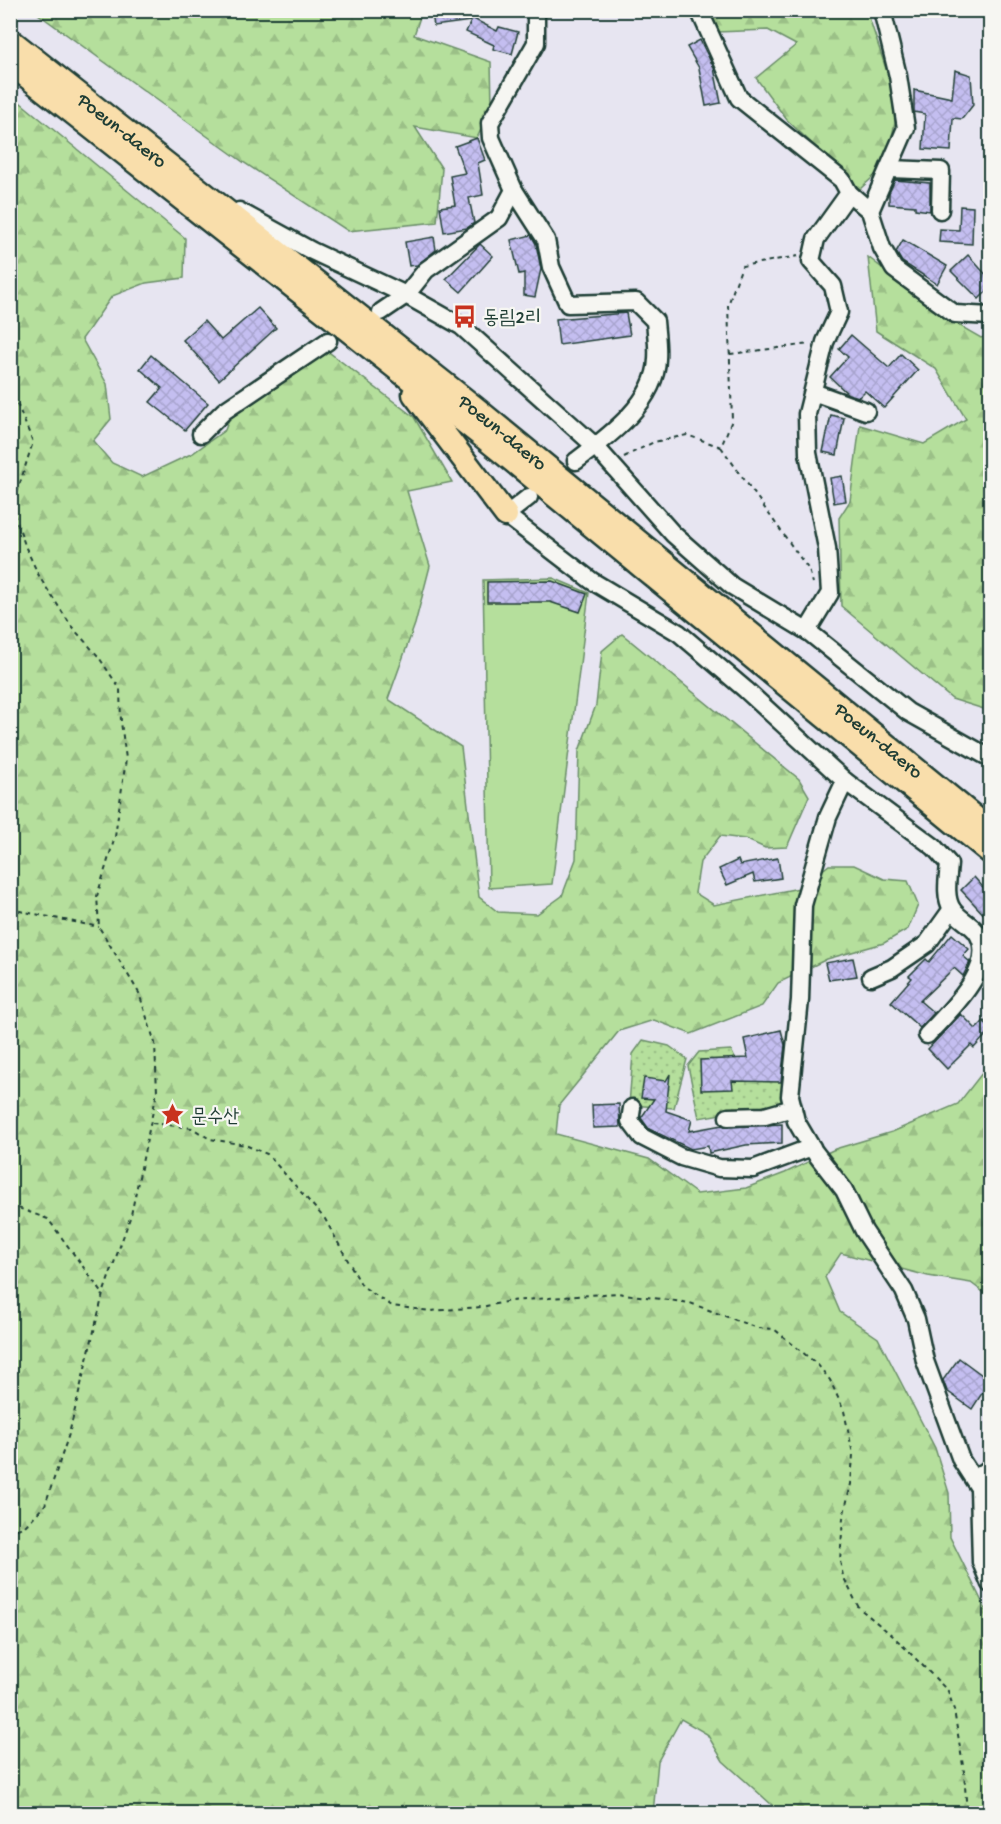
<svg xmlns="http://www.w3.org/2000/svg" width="1001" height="1824" viewBox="0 0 1001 1824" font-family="'Gochi Hand','Poor Story',sans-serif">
<defs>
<pattern id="forest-firs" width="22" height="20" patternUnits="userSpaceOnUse" patternTransform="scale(1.5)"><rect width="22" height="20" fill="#b5df9c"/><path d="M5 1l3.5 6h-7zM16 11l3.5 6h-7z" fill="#9bc087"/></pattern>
<pattern id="garden-dots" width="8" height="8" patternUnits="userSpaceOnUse" patternTransform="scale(1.5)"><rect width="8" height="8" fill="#b5df9c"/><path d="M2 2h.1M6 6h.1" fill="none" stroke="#9bc087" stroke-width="1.8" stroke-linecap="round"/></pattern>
<pattern id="building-cross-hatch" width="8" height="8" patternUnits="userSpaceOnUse" patternTransform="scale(1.5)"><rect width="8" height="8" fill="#c4bef0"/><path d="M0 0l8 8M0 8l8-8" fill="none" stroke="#a8a4ce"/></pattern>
</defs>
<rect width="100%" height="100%" fill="#e7e5f1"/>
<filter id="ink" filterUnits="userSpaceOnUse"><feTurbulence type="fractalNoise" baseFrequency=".0167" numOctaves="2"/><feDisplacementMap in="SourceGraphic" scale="12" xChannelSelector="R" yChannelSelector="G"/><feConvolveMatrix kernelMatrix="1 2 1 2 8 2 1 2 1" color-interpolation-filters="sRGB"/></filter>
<g filter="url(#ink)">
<!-- grass -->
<path fill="#b5df9c" stroke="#6a8e68" stroke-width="1.5" d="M553,578L589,593L552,884L489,888L483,580Z"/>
<!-- forest -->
<g fill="url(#forest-firs)" stroke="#6a8e68" stroke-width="1.5">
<path d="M34,11H422L414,35L491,62L492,105L477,138L415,127L442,169L437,222L348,231L243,162Z"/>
<path d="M711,11H867L891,84L895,123L885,166L860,189L787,120L756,78L796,45L768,30L717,32Z"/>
<path d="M10,94L185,238L184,278L146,283L112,296L82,339L107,384L111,419L93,441L112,463L142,477L193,453L225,430L238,396L318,344L414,417L452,482L407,491L430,566L415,624L388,699L461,747L479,897L498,912L537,914L562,896L576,859L579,751L596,705L602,651L622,634L799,779L809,796L787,847L765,848L745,839L720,836L700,862L695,893L714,905L799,888L829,865H854L884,879L908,881L918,905L908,929L884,943L827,959L778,983L762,1006L691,1034L654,1020L619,1031L559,1105L556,1134L649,1159L697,1194L746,1188L785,1173L835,1149L892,1132L958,1104L990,1063V1297L971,1283L928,1276L841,1253L825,1277L840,1312L878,1338L935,1448L949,1493L950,1537L990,1618V1813H781L723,1761L707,1734L681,1719L658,1761L653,1813H11Z"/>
<path d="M868,257L948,319L981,338L990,335V711L952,699L841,606L839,518L850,501L860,425L924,444L966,419L936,369L876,331Z"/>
</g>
<!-- garden -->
<g fill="url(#garden-dots)" stroke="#6a8e68" stroke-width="1.5">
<path d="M643,1040L669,1046L687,1059L674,1108L629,1105L633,1054Z"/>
<path d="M731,1050L740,1069L745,1063H783L790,1068L782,1103L699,1118L688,1066L699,1052Z"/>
</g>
<!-- building -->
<g fill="url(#building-cross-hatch)" stroke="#1f3d34" stroke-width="1.5">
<path d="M456,10L497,31L499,27L518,32L512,54L493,49L494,45L466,32L471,21L434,26L432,14Z"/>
<path d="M700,40L714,68L721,103L706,106L699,68L687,47Z"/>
<path d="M955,70L971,75L973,105L962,119L953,118L951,151L923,149L925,114L914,112V90L952,98Z"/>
<path d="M477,138L485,160L478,163L483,195L469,198L474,223L467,228L444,232L440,207L455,205L450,176L465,173L455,146Z"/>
<path d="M895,180L930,183V211L915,209V206L889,204V193Z"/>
<path d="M960,206L973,207L972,244L939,242L940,229L959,230Z"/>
<path d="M531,235L536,244L541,269L535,297L524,295V273L519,274L511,240Z"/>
<path d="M434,237L436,250L417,265L409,266L405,242Z"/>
<path d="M903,240L947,266L937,284L902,262L896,252Z"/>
<path d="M480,244L493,256L461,292L446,279Z"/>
<path d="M968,255L990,279V288L979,299L951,271Z"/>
<path d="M258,308L276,328L219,380L183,340L204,321L221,340Z"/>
<path d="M626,313L630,335L559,345L556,319Z"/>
<path d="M851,335L889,368L901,354L918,370L884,408L865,391L859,397L848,394L830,377L848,357L839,349Z"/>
<path d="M151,355L208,403L185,430L150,402L162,388L140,369Z"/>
<path d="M831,415L844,418L837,455L823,452Z"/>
<path d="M842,476L846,501L834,503L830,478Z"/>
<path d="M552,581L587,594L580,612L550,602H487V582Z"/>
<path d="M778,858L781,878L755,882L753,874L727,885L719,869L738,860L740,865Z"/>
<path d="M974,877L990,895V921L961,890Z"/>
<path d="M952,934L969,949L963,956L970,962L963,976L954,968L920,1001L934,1013L920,1028L891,1002L912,978L909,976L926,959L929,962Z"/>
<path d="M853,958L857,976L829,980L825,963Z"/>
<path d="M961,1014L976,1029L984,1021L990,1031L974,1048L971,1045L947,1069L928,1049Z"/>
<path d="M781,1030L785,1045L781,1082L732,1081L733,1089L701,1090L700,1060L748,1058L744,1039Z"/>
<path d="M670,1074L666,1111L692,1120L689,1131L722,1125L728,1127L782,1124V1143L746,1145L709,1153L708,1146L691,1149L649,1129L641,1118L654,1099L641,1098L644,1078L666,1081Z"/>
<path d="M619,1104L620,1127L593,1128L592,1105Z"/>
<path d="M959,1358L990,1381L972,1409L947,1391L943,1380Z"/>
</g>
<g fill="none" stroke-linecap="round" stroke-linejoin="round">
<defs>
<g id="minor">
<path d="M536,10V43L490,123L491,138L514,190L546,240L551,267L568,304L636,302L655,321C656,333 658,346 657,359C656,402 608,437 576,461"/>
<path d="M699,10L739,98L842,180L849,193L816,239L811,261L833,286L839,312L825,342L807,414L808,453L827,548L830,593L807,631"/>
<path d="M890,169L941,171L940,210"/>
<path d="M849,193L870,211L882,248L894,269L955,314L990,316"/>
<path d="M239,211L312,251L406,295L461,326L595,446L673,534L732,586L810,633L908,712L990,758"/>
<path d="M870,211L906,128L898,76L882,10"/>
<path d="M381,312L406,295L426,270L499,218L514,190"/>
<path d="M813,392L866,411"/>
<path d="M201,434L224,411L328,341"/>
<path d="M529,497L506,515L592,581L679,633L746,690L845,781L828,817L803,905L800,1000L790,1096L796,1121L813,1150L844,1190L864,1231L904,1291L916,1319L925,1361L961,1460L979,1488L981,1562L990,1584"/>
<path d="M845,781L934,847L949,864C948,878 944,896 952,909C958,918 969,923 976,931C1001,965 948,1012 927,1035"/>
<path d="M871,977L892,968L927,944L952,909"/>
<path d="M632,1108L630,1121L642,1137L681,1157L719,1168L753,1169L812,1147"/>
<path d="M728,1117L765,1116L793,1108"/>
<path d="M979,1488V1476L990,1468"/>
</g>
<g id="highway">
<path id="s1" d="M10,40L474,407L990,830"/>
<path d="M10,63L486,439L990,852"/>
<path d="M414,394L506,515"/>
</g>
</defs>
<!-- minor casing -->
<use href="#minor" stroke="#1f3d34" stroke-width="21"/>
<!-- highway casing -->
<use href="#highway" stroke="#1f3d34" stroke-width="27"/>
<!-- path -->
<g stroke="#1f3d34" stroke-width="2" stroke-dasharray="4.5 4.5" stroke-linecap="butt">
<path d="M730,354L810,344"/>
<path d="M10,387L33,442L12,508L26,548L40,578L72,627L98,656L120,689L121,722L126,759L115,837L97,896L99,927L139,993L155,1043L157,1092L131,1215L103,1294L69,1434L45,1505L25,1526L10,1532"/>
<path d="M721,447L809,570L813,583"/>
<path d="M624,457L654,442L687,435L721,447L732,420L728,305L742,266L798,256"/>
<path d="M10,909L99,927"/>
<path d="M152,1123L192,1128L210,1139L245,1145L267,1154L325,1219L362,1286L392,1306L431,1311L481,1307L510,1301L617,1293L690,1303L757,1328L774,1329L818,1365L830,1380L844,1411L853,1454L851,1484L843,1518L840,1561L843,1576L859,1608L893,1636L948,1691L954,1710L964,1772L967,1814"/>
<path d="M10,1205L48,1219L103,1294"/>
</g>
<!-- minor -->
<use href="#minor" stroke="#f6f6f2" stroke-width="16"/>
<!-- highway -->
<use href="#highway" stroke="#f9deab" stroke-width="22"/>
</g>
</g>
<!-- icons -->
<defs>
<symbol id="bus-bare" viewBox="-9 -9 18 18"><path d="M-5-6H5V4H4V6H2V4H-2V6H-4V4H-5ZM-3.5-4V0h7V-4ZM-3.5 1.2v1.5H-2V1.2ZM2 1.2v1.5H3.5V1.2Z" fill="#c8321e" stroke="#f6f6f2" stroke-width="2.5" paint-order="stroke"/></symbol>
<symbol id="sight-bare" viewBox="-9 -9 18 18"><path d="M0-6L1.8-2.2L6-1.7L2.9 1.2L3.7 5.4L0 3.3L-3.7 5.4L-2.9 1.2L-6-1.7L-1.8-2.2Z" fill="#c8321e" stroke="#f6f6f2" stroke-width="2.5" paint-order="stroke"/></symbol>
</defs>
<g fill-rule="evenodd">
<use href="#bus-bare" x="448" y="300" width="33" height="33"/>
<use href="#sight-bare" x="156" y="1098" width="33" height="33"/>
</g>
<g text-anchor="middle" stroke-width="4.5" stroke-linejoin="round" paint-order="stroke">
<!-- street labels -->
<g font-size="20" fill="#1f3d34" stroke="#f6f6f2">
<text dy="7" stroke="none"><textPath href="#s1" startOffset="144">Poeun-daero</textPath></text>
<text dy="7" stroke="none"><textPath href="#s1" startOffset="630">Poeun-daero</textPath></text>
<text dy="7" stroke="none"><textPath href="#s1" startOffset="1116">Poeun-daero</textPath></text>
</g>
<!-- poi labels -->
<g font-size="20" fill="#1f3d34" stroke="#f6f6f2" text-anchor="start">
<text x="483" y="323">동림2리</text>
<text x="191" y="1122">문수산</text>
</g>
</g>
<!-- margin -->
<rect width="1001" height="1824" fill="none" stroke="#f6f6f2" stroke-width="36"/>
<rect x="18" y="18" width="965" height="1788" fill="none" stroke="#1f3d34" stroke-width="2" filter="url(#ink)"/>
</svg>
